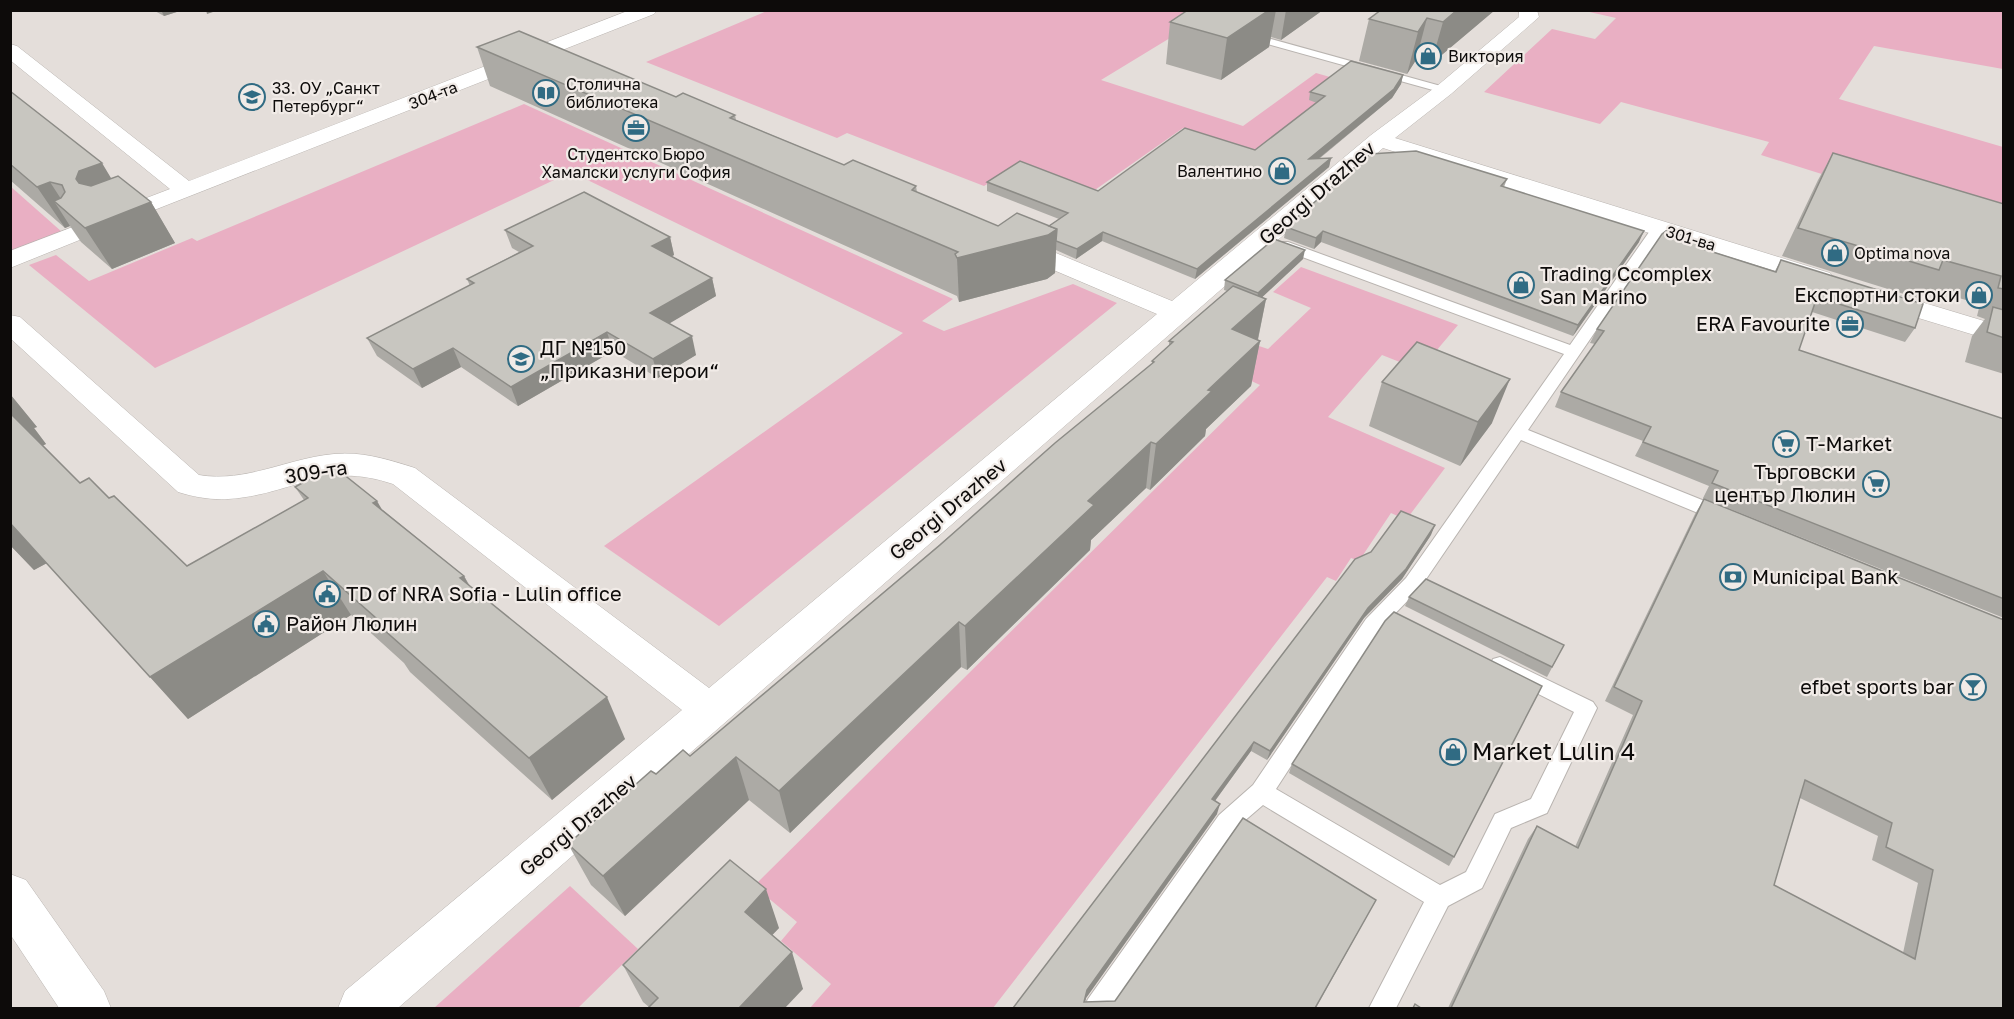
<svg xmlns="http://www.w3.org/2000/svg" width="2014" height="1019" viewBox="0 0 2014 1019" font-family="'Golos Text',sans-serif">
<rect width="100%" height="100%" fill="#e4deda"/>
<!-- green -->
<g fill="#e9afc3">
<path d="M1216,10L1101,80L1243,126L1316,73L1344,81L1253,152L1183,128L1092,192L1018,165L984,186L847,133L837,138L646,62L767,11Z"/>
<path d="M1585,11H2003V69L1874,46L1839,99L2003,147V231L1761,155L1769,142L1621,102L1600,124L1484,92L1552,29L1595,39L1616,18Z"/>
<path d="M524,104L953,299L922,321L944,331L1073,284L1117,303L719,626L604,546L903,333L571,172L155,368L29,265L56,255L89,281L192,238L197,241Z"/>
<path d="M10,186L62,232L11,252Z"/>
<path d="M1301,267L1458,325L1420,370L1382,355L1328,417L1445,468L1406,520L1391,513L1359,561L1351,558L1336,581L1327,577L993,1008H810L831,984L781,941L797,922L754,886L1260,385L1232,372L1259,346L1268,349L1311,308L1273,292Z"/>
<path d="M570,886L638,949L578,1008H434Z"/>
</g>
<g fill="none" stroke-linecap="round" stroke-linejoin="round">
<defs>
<g id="service">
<path d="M1246,32L1448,88L1450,90L1448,92H1440L1242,37L1241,35Z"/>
<path d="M1659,224L1666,228L1528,430L1727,510L1730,515L1727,520L1721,521L1715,520L1521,440L1420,588L1380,629L1276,789L1440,885L1466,872L1495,814L1531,799L1574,712L1493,671L1490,665L1493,659L1500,657L1593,702L1597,708L1547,813L1511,828L1482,888L1448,906L1396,1008H1369L1424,902L1263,805L1235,829L1112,1008H1084L1088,999L1219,815L1253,785L1366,619L1406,578L1564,354L1278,248L1276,245L1278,242H1288L1570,345L1654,225Z"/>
</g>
<g id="minor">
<path d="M630,10H657L654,14L116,225L107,223L104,218L107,213L170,189L10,60V44L17,46L189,181Z"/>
<path d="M1519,10H1537L1539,17L1451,94L1395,138L1830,273L1834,279L1830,285L1821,287L1812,285L1383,148L398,1008H338L345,991L682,710L393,484C323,460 292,495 228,499C211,500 194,497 178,492L10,338V315L20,317L199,475C246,483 288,458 334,454C362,451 390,460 415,468L709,688L1157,314L1004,249L1000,244L1004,239L1013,236L1022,239L1172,301L1371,135L1437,86L1519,17Z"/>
<path d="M78,225L87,227L90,232L87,237L10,268V251Z"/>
<path d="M1878,289L2004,327V344L1869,303L1865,297L1869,291Z"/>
</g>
<path id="tertiary" d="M10,874L26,880L104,991L111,1008H59L10,934Z"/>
</defs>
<!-- service casing -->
<use href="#service" stroke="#b9b4b0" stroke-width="2"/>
<!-- minor casing -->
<use href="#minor" stroke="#b9b4b0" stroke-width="1"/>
<!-- tertiary casing -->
<use href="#tertiary" stroke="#b9b4b0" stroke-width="1"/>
<!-- service -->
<use href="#service" fill="#fff" fill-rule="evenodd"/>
<!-- minor -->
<use href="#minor" fill="#fff" fill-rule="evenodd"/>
<!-- tertiary -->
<use href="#tertiary" fill="#fff" fill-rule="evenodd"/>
</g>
<!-- wall -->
<g fill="#acaaa5" fill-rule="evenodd">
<path d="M153,10H183L164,16Z"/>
<path d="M1188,10H1323L1281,40L1271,37L1269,47L1221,80L1166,64L1170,22Z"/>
<path d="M1495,10L1431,64L1416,60L1407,74L1359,61L1369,19Z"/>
<path d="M477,47L676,97L735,115L736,120L844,165L916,186L917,192L998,226H1049L1059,219L987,191V182L1098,191L1255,150L1317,103L1309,100L1310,92L1403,75L1401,84L1392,98L1319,159L1331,158L1329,167L1195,279L1102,241L1076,259L1056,250L1055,273L1047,279L959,302L957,296L490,86Z"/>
<path d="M10,91L111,179L151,202L175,243L112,269L81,242L70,226L65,228L10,180Z"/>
<path d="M1833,153L2004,204V374L1965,362L1972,336L1985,319L1977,316L1980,304L1927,289L1920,299L1782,256L1818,180Z"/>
<path d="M1507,179L1504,187L1639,242L1573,336L1321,242L1314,249L1284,238L1286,227Z"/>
<path d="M505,230L670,237L674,255L672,256L712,278L716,296L669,323L696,355L658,378L613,351L518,406L461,367L422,388L377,356L367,338L470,286L467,279L519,252L512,248Z"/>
<path d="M1698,247L1775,271L1781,260L1915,328L1905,342L1812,312L1799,350L2004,419V618L1703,498L1709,486L1635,456L1643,441L1555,407L1561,392L1595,344L1590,343L1597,329Z"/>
<path d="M1303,259L1262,297L1266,299L1258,340L1260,341L1251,386L1206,429L1205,436L1150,490L1146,488L1091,540L1090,550L967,670L961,667L790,833L749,800L625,916L591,885L568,844L656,774L690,756L1152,364V361L1169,346V341L1227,291L1224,290L1225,280Z"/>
<path d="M1382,382L1492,423L1460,466L1369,426Z"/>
<path d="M10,394L37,427L34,428L46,444L43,445L80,483L109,498L187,566L304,500L295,487L383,510L464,576L470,586L625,739L552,800L443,702L410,672L404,663L351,615L188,719L47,563L34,570L10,545Z"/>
<path d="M1704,499L2004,620V1008H1448L1528,839L1537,826L1575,847L1633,715L1605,701L1695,514ZM1800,798L1878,836L1872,860L1918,883L1903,953L1774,885Z"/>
<path d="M1431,535L1402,579L1364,618L1267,760L1251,751L1215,801L1217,814L1086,998L1085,1002L1115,1001L1376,900L1316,1008H1013Z"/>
<path d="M1409,597L1564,645L1547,677L1405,606Z"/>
<path d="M1292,764L1454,857L1449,866L1289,773Z"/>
<path d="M779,928L772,935L803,989L649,1007L643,1002L623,965Z"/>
</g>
<!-- shaded-wall -->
<g fill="#8c8b86">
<path d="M161,10H183L164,16Z"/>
<path d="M206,10H219L207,14Z"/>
<path d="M1269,10H1276L1269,47L1221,80L1227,38Z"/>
<path d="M1286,10H1323L1281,40Z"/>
<path d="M1457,10H1495L1431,64L1443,22Z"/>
<path d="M1427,18L1416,60L1407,74L1418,32Z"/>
<path d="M1403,75L1401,84L1392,98L1307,168L1309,159Z"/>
<path d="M1331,158L1329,167L1195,279L1197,269Z"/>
<path d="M102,163L126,203L151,202L175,243L112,269L85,228L76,179L79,171Z"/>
<path d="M50,182L74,219L54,201L70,226L65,228L37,187Z"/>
<path d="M1057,229L1055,273L1047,279L959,302L957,258Z"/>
<path d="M1323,231L1321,242L1314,249L1316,238Z"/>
<path d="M1644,231L1639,242L1573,336L1578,325Z"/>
<path d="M1103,232L1102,241L1076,259L1077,249Z"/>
<path d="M670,237L674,255L657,264L652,246Z"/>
<path d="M1305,250L1303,259L1256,303L1258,293Z"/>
<path d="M712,278L716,296L655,332L650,313Z"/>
<path d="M1266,299L1257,343L1232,329Z"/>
<path d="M607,332L613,351L518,406L511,387Z"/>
<path d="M692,336L696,355L658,378L653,359Z"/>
<path d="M1260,341L1251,386L1206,429L1205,436L1150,490L1156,444L1208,390Z"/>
<path d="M453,348L461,367L422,388L413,369Z"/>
<path d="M1510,379L1492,423L1460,466L1478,422Z"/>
<path d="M10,394L37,427L34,428L46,444L38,448L10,414Z"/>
<path d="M1151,442L1146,488L1091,540L1090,550L967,670L965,626L1088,501Z"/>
<path d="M377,501L402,544L373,503Z"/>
<path d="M10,523L47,563L34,570L10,545Z"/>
<path d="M1435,525L1431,535L1402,579L1364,618L1267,760L1270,751L1368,608Z"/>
<path d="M323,571L351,615L188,719L150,677Z"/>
<path d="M464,576L486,619L460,578Z"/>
<path d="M959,622L961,667L790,833L779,791Z"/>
<path d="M607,697L625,739L552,800L529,758Z"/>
<path d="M1254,742L1251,751L1209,809L1212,799Z"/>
<path d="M736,757L749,800L625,916L603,876Z"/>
<path d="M1220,804L1217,814L1086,998L1083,1008L1087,990Z"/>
<path d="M766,889L779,928L758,950L745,912Z"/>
<path d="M792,952L803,989L785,1008H739Z"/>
</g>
<!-- building -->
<g fill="#c8c6c0" stroke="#8c8b86" stroke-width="1.5" fill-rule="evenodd">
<path d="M1188,10H1269L1227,38L1170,22Z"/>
<path d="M1381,10H1457L1443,22L1427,18L1418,32L1369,19Z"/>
<path d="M519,31L676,97L683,93L735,115L730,118L844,165L853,160L916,186L912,190L998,226L1017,213L1057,229L1048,235L957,258L955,254L958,252L477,47Z"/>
<path d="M1351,61L1403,75L1394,89L1309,159L1331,158L1197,269L1103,232L1077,249L1056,241L1057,229L1049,226L1068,213L987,182L1020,161L1098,191L1185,128L1255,150L1325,96L1310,92Z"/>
<path d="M10,91L102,163L79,171L76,179L79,183L91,186L118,176L151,202L85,228L54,201L61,198L65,192L62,185L50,182L37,187L10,164Z"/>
<path d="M1416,151L1507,179L1501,186L1644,231L1578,325L1323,231L1316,238L1286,227L1370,154Z"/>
<path d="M1833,153L2004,204V289L1998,288L2001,276L1943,260L1939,270L1798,228Z"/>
<path d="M584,192L670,237L652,246L712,278L650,313L692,336L653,359L607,332L511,387L453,348L413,369L367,338L474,283L467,279L533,246L505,230Z"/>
<path d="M1667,230L1701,242L1697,247L1776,272L1781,260L1923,304L1915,328L1817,297L1799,350L2004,419V599L1712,483L1718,471L1643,442L1651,427L1561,392L1604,331L1597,329L1662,234Z"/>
<path d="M1274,239L1305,250L1258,293L1225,280Z"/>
<path d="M1233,286L1266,299L1232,329L1260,341L1208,390L1212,391L1156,444L1151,442L1088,501L1094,505L965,626L959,622L779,791L736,757L603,876L568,844L651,771L656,774L683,750L690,756L940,545L1055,443L1154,362L1152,361L1173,342L1169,341Z"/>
<path d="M1993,307L2004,310V338L1987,332Z"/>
<path d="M1417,342L1510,379L1478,422L1382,382Z"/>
<path d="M10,413L80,483L89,478L109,498L114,496L187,566L308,498L295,487L333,466L377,501L373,503L464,576L460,578L607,697L529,758L417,659L383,629L386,627L323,571L150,677L10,523Z"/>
<path d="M1704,499L2004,620V1008H1451L1537,826L1578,848L1642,701L1614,687ZM1805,780L1892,823L1886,847L1933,870L1915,959L1774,885Z"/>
<path d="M1401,511L1435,525L1406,569L1368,608L1270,751L1254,742L1212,799L1220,804L1087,990L1084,1002L1115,1001L1243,818L1376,900L1315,1008H1013L1355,559L1371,552Z"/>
<path d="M1426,579L1564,645L1552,667L1409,597Z"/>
<path d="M1394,612L1542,686L1454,857L1292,764L1385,621Z"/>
<path d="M730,860L766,889L745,912L792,952L739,1008H648L658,998L623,965Z"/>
<path d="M1415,1004L1421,1008H1413Z"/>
</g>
<!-- icons -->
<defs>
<symbol id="shop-ring" viewBox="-11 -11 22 22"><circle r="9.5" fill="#f1ebe7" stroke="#306b83" stroke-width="1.5"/><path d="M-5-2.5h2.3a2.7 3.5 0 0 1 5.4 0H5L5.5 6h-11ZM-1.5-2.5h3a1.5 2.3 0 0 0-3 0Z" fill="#306b83"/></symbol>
<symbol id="library-ring" viewBox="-11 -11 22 22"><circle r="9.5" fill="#f1ebe7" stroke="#306b83" stroke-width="1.5"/><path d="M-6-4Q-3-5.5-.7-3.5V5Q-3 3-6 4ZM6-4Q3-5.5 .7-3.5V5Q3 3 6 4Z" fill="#306b83"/></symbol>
<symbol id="school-ring" viewBox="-11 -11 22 22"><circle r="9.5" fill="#f1ebe7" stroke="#306b83" stroke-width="1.5"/><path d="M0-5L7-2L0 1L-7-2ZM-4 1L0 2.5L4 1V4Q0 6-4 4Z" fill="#306b83"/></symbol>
<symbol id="office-ring" viewBox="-11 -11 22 22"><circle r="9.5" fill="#f1ebe7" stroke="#306b83" stroke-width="1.5"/><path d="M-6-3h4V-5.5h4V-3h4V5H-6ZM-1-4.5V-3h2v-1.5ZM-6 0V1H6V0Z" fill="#306b83"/></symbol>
<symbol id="supermarket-ring" viewBox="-11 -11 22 22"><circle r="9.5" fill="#f1ebe7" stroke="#306b83" stroke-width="1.5"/><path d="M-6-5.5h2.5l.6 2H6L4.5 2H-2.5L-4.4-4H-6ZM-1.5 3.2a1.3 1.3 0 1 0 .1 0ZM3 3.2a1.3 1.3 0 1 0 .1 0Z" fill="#306b83"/></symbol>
<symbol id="bank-ring" viewBox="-11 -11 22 22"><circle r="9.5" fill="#f1ebe7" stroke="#306b83" stroke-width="1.5"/><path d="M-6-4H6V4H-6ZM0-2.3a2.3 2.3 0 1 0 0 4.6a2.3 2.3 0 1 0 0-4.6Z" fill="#306b83"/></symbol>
<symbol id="civic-ring" viewBox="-11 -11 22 22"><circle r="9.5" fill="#f1ebe7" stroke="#306b83" stroke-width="1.5"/><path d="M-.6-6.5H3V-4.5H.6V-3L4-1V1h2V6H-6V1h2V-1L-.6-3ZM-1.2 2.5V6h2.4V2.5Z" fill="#306b83"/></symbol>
<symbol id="bar-ring" viewBox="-11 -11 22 22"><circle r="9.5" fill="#f1ebe7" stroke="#306b83" stroke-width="1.5"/><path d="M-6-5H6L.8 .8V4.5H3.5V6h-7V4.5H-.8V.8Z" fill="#306b83"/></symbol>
</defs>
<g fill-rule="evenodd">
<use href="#shop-ring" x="1413" y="41" width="30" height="30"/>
<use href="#library-ring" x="531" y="78" width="30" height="30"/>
<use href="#school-ring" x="237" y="82" width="30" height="30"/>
<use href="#office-ring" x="621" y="113" width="30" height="30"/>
<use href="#shop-ring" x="1267" y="156" width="30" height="30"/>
<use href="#shop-ring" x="1820" y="238" width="30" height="30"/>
<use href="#shop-ring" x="1506" y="270" width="30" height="30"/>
<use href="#shop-ring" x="1964" y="280" width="30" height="30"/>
<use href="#office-ring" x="1835" y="309" width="30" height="30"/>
<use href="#school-ring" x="506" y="344" width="30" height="30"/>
<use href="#supermarket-ring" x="1771" y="429" width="30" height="30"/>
<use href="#supermarket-ring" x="1861" y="469" width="30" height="30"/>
<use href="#bank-ring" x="1718" y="562" width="30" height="30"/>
<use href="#civic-ring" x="312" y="579" width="30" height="30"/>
<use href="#civic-ring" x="251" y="609" width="30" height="30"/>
<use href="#bar-ring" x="1958" y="672" width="30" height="30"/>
<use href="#shop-ring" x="1438" y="737" width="30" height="30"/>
</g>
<g text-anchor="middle" stroke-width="4.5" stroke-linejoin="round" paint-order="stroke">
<!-- far-poi labels -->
<g font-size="16" fill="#0d0b0a" stroke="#f1ebe7" text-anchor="start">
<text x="1448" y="62">Виктория</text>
<text x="566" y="90">Столична<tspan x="566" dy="18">библиотека</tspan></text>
<text x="272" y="94">33. ОУ „Санкт<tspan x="272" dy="18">Петербург“</tspan></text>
<text x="636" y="160" text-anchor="middle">Студентско Бюро<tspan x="636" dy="18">Хамалски услуги София</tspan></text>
<text x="1262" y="177" text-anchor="end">Валентино</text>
<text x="1854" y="259">Optima nova</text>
</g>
<!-- far-street labels -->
<g font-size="16" fill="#0d0b0a" stroke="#f1ebe7">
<text transform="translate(433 95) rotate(-21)" y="6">304-та</text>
<text transform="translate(1691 238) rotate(17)" y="6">301-ва</text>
</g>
<!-- street labels -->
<g font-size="20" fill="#0d0b0a" stroke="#f1ebe7">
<text transform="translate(1317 193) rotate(-41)" y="7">Georgi Drazhev</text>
<text transform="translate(316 472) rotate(-9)" y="7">309-та</text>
<text transform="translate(948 509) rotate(-40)" y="7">Georgi Drazhev</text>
<text transform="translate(578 825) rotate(-40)" y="7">Georgi Drazhev</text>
</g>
<!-- poi labels -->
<g font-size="20" fill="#0d0b0a" stroke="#f1ebe7" text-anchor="start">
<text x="1540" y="281">Trading Ccomplex<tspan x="1540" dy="23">San Marino</tspan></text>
<text x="1960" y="302" text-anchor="end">Експортни стоки</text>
<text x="1830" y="331" text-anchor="end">ERA Favourite</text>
<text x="540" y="355">ДГ №150<tspan x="540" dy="23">„Приказни герои“</tspan></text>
<text x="1806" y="451">T-Market</text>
<text x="1856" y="479" text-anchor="end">Търговски<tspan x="1856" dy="23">център Люлин</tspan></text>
<text x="1752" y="584">Municipal Bank</text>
<text x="346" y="601">TD of NRA Sofia - Lulin office</text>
<text x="286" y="631">Район Люлин</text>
<text x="1954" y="694" text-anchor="end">efbet sports bar</text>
</g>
<!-- near-poi labels -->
<g font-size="24" fill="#0d0b0a" stroke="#f1ebe7" text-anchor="start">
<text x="1472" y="760">Market Lulin 4</text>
</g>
</g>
<!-- border -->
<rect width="2014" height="1019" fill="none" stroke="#0d0b0a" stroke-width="24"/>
</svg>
